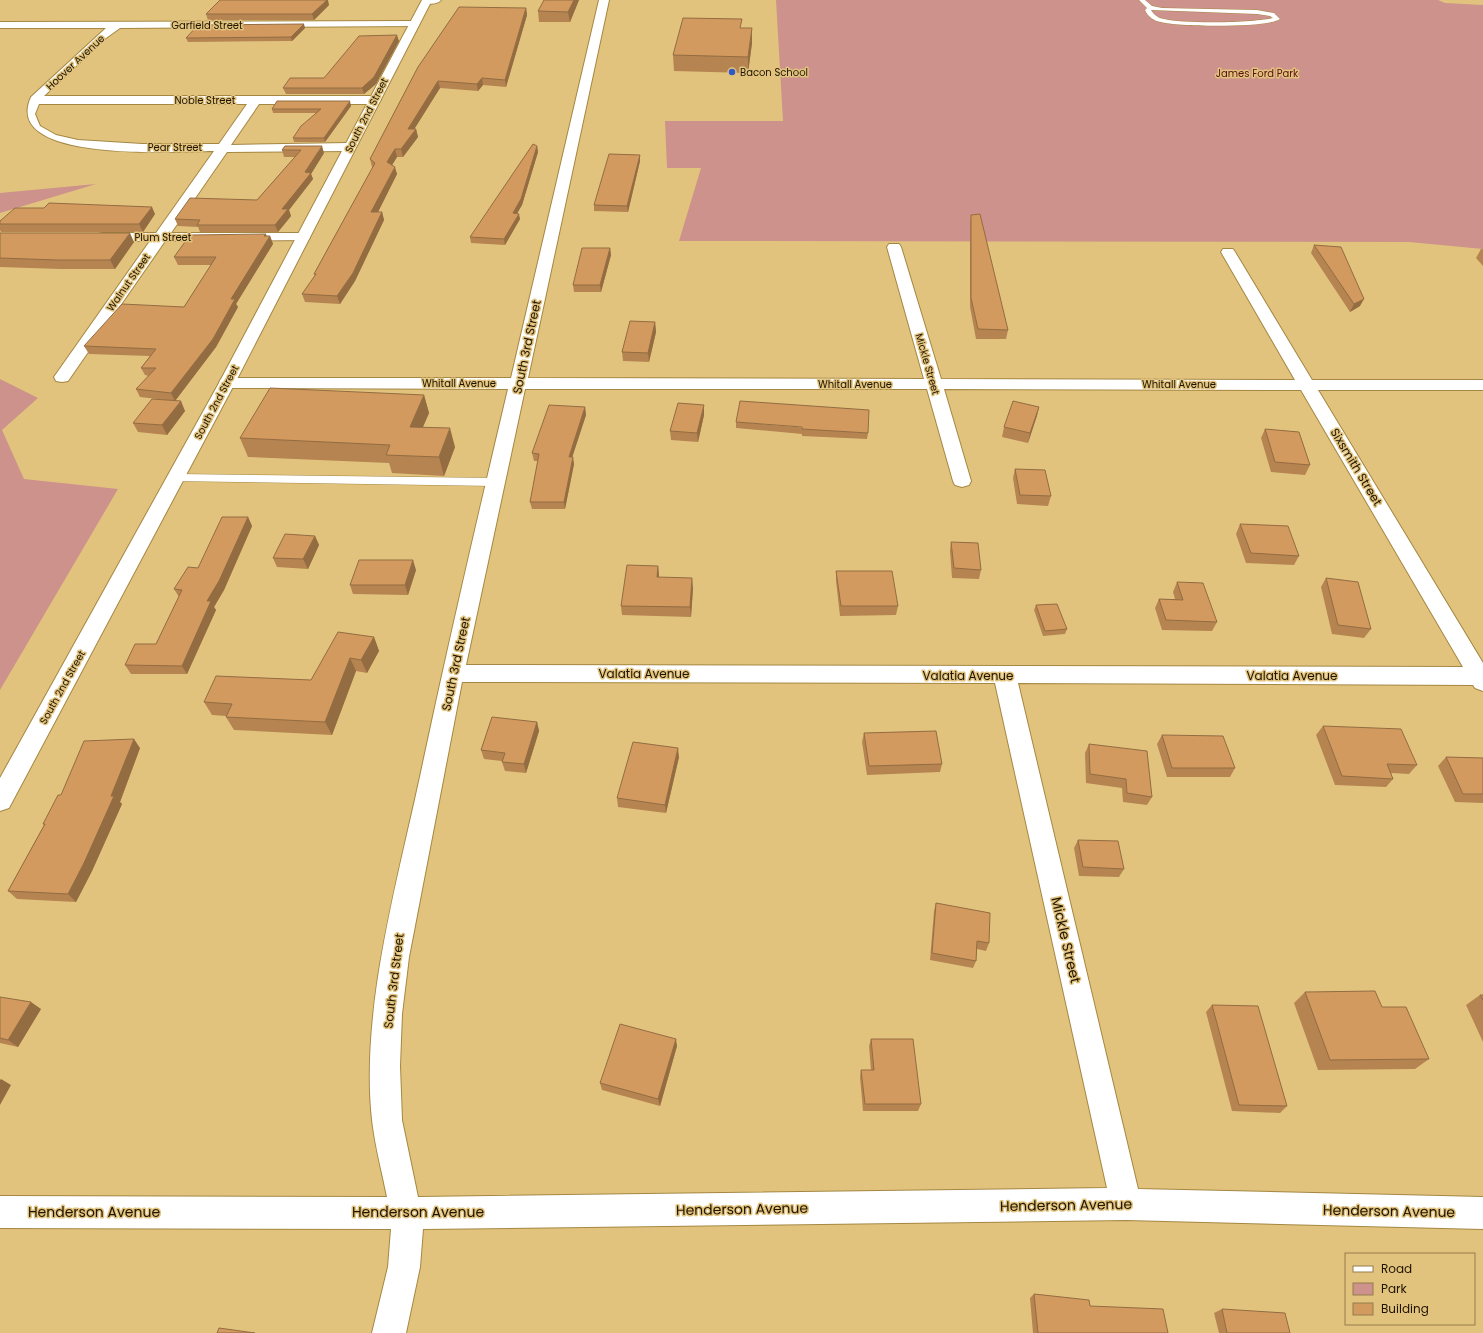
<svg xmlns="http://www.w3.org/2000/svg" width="1483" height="1333" viewBox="0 0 1483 1333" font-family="Poppins,sans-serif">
	<rect width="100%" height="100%" fill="#e2c37e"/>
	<path fill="#cc928b" d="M776,0h662l7,3 38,2v244l-74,-7 -730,-1 22,-73h-34l-2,-47h118z
		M96,184l-96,29v-20z
		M0,379l38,19 -36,32 22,49 94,10 -118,201z"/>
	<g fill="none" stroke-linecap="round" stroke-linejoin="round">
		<g stroke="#a48742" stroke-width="1">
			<path id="lane" d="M1139,0h6l7,6 10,2 95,2 17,3 6,6c-12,9 -102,8 -119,3 -7,-1 -13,-5 -16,-12l2,-2zM1151,10l106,4 13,2 3,2c-21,5 -90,6 -109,1 -6,-1 -10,-4 -13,-9z
				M176,474l320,4 6,4 -6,4 -324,-5 -2,-3 2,-3z"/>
		</g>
		<g stroke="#a48742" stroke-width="2">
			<path id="street" d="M422,0h19c-4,5 -15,5 -19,0z
				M599,0h10l-81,378 396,1 -37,-132 2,-3h10l2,3 40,132 354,1 -74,-128 2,-3h10l2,3 77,128h171v10h-165l165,273v28l-8,-3 -2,-3 -455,-2 120,506 345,8v32l-357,-9 -703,9 -3,38 -14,66h-34l16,-66 3,-38 -391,-1v-32l387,1c-5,-25 -12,-51 -15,-77 -12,-110 26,-240 49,-348 27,-128 57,-256 87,-383l-281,-1 -6,-1 -2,-4 2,-4 6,-1h284zM525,389h402l26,92 2,4 7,2 7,-2 2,-4 -27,-92 357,1 162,277 -997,-2zM462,682l533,1 112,505 -689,9 -16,-77 -2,-54 2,-52 7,-57z
				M414,21l4,1 1,2 -1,2 -298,2 -14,10 -62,58h331l6,4 -6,4h-116l-28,41 118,-2 6,4 -6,4 -122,1 -56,81h132l5,1 2,3 -2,3 -143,1 -97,140 -6,1 -6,-1 -2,-4 96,-136h-47l-5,-1 -2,-3 2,-3 5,-1h53l58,-82c-28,0 -214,14 -183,-54l75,-69h-106v-6zM39,104h208l-28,40h-77l-64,-4 -22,-5 -16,-9 -5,-12z"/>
		</g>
		<g stroke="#a48742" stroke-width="2">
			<path id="primary" d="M422,0h10l-197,383 -226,425 -9,3v-33l219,-395z"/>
		</g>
		<use href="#lane" fill="#fff" fill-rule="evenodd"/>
		<use href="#street" fill="#fff" fill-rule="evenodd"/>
		<use href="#primary" fill="#fff" fill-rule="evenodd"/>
	</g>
	<path fill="#b58451" d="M579,0l-9,22h-31l-1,-11z
		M329,5l-15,15h-106l-2,-6z
		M526,8l1,7 -21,72 -23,-2 -5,6 -38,-3 -26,41h2l2,8 -15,20h-6l-5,8 5,9 -19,38h4l2,8 -29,61 -15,23 -35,-2 -3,-8 13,-18 -1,-2 59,-107h-1l-2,-8 48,-92z
		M305,28l-13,13 -104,1 -2,-4z
		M399,41l-23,43 -12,10h-78l-3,-6 41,-10z
		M752,43l-4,30 -74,-2 -1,-16z
		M351,106l-26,36h-31l-1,-4 23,-25h-43l-1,-4z
		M285,146l39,7 -13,21 2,5 -24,31 2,6 -13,16h-78l-2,-5 -20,-1 -3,-7 82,-19 38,-43h-11l-2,-7z
		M537,146l1,6 -16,53 -5,8 3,6 -15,26 -34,-2 -1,-6z
		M640,155v6l-12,51 -34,-1v-6z
		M44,208l111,6 -12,18h-142l-1,-2v-9z
		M971,215l37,115 -2,9h-30l-6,-32v-83z
		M0,233l134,9 -19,27h-54l-61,-2z
		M267,236h3l3,8 -37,60 2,3 -22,40 -41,54 10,10 -18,24 -29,-3 -5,-9 41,-22 -34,-4 -4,-8 13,-13 -4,-1 -4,-7 9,-12 -61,-2 -5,-8 100,-39 27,-42h-33l-4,-8z
		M1314,245l46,61 -10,6 -39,-59z
		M610,248l1,7 -10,37h-27l-1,-7z
		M1481,249h2v17l-7,-8z
		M655,322l1,10 -7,30 -26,-1 -1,-9z
		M424,395l5,18 -6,14 32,20 -11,29 -52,-3 -3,-10 -141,-6 -8,-19z
		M585,407l1,8 -14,42 2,7 -9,45h-33l-2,-7 8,-41h-4l-2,-8z
		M1039,407l-11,36 -26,-6 2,-10z
		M704,415l-6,27 -27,-2 -1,-9z
		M736,422l132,11 -1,6 -65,-3v-2l-66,-6z
		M1265,429l45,36 -5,10 -34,-3 -10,-34z
		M1015,469l36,27 -3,10 -31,-2 -4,-26z
		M248,517l4,9 -28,64 -10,17 2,3 -29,64h-56l-6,-9 31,-21 23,-47 -5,-8 24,-21z
		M1240,524l59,32 -5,9 -48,-2 -10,-29z
		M315,536l4,9 -11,24 -31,-2 -4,-9z
		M951,542l30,28 -2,9 -27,-1 -2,-27z
		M658,566l1,11 34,11 -2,29 -69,-2 -1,-9z
		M416,570l-8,25 -55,-1 -3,-9z
		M836,571l62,35 -2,9 -56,1 -4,-35z
		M1326,578l45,51 -7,9 -32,-4 -11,-47z
		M1177,582l40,40 -5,9 -50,-1 -7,-22 4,-9h16l-2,-7z
		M1036,605l31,24 -2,5 -22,2 -9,-26z
		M374,637l5,14 -12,22 -11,-2 -24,64 -98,-5 -8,-13v-1l-14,-1 -8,-13 107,-22z
		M537,722l2,9 -13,42 -21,-2 -3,-9v-1l-18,-2 -3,-9z
		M1323,726l94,39 -8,9 -18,-1 2,6 -7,8 -51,-2 -19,-50z
		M864,733l78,31 -2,8 -73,3 -5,-33z
		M1162,735l73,33 -5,9h-63l-10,-33z
		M1089,744l63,53 -5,8 -24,-3 -1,-14 -36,-5 -1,-30z
		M140,748l-20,54 2,2 -30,67 -16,31 -59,-3 -9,-8 36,-66 -1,-1 18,-29z
		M679,757l-13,56 -48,-6 -1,-9z
		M1446,757l37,1v45l-28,-1 -17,-36z
		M1078,840l46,29 -5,8 -40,-1 -5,-28z
		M936,903l53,40 -3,8 -9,-2 -1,12 -3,7 -43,-8 4,-49z
		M1305,992l77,15 47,52 -14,10 -97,1 -24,-67z
		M1480,995h3v47l-17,-37z
		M0,997l41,12 -23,38 -18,-4z
		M1212,1005l75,101 -7,7 -48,-2 -26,-99z
		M871,1039l50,65 -3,7h-55l-3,-34 1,-7h10l-2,-24z
		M677,1046l-17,60 -58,-16 -2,-7z
		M1034,1294l56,12 78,27h-135l-3,-35z
		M1222,1309l68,24h-71l-5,-20z"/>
	<path fill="#936c42" d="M327,0h1l1,5 -15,15 -2,-6z
		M574,0h5l-9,22 -2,-10z
		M526,8l1,7 -21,72 -1,-7z
		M304,24l1,4 -13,13 -1,-4z
		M752,28v15l-4,30v-16z
		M397,35l2,6 -23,43 -12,10 -2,-6z
		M482,78l1,7 -5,6 -1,-7z
		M438,81l2,7 -30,48 -2,-7z
		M350,101l1,5 -26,36 -1,-4z
		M416,129l2,8 -15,20 -2,-8z
		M322,146l2,7 -13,21 2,5 -24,31 2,6 -13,16 -3,-7 7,-16z
		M537,146l1,6 -16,53 -8,14 -1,-6z
		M395,149l2,8 -8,13 -2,-8z
		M640,155v6l-12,51 -1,-6z
		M395,167l2,7 -23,46 -3,-8z
		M152,207l3,7 -12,18 -4,-8z
		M382,212l2,8 -29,61 -15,23 -3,-8z
		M519,214l1,5 -15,26 -1,-6z
		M130,233l4,9 -19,27 -5,-9z
		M266,234l2,6 2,-4 3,8 -37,60 2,3 -22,40 -41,54 -4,-8 60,-94 33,-63z
		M610,248l1,7 -10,37 -1,-7z
		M1364,299l-4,7 -10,6 4,-8z
		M655,322l1,10 -7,30 -1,-9z
		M424,395l5,18 -14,32 -5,-18z
		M181,401l4,10 -18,24 -5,-10z
		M704,405v10l-6,27 -1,-9z
		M585,407l1,8 -16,49 -1,-7z
		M1039,407l-2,9 -9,27 2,-10z
		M450,428l5,19 -11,29 -5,-19z
		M573,457l1,7 -9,45 -1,-7z
		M248,517l4,9 -28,64 -10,17 2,3 -29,64 -5,-8 25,-65z
		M315,536l4,9 -11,24 -5,-10z
		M413,560l3,10 -8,25 -3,-10z
		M658,566l1,9 -2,12v-10z
		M692,578l1,10 -2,29 -1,-10z
		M374,637l5,14 -12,22 -6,-13z
		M350,658l6,13 -24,64 -7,-13z
		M537,722l2,9 -13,42 -2,-9z
		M134,739l6,9 -20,54 2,2 -30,67 -16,31 -8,-8 43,-98z
		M678,748l1,9 -13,56 -1,-8z
		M31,1002l10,7 -23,38 -10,-7z
		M676,1039l1,7 -17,60 -2,-7z
		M1,1079l10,6 -11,20v-25z"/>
	<path fill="#d29a5e" stroke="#936c42" d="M220,0h107l-15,14h-106z
		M544,0h30l-6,12 -30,-1z
		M459,7l67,1 -21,72 -23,-2 -5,6 -39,-3 -30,48h8l-15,20h-6l-8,13 8,5 -24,45h11l-29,61 -16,23 -35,-2 14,-20h-2l61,-111 -5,-4 48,-92z
		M683,18l59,1 -2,9h12l-4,29 -75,-2z
		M304,24l-13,13 -105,1 12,-13z
		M397,35l-23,42 -12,11h-79l7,-10h34l35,-42z
		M277,101h73l-26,37h-31l8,-12 20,-17h-49z
		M533,144l4,2 -16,53 -8,14 6,1 -15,25 -34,-2z
		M285,146h37l-17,26 6,1 -29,36h6l-13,16h-78l3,-5 -25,-1 15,-21 67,2 44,-50h-19z
		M609,154l31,1 -13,51 -33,-1z
		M49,203l103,4 -13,17h-139v-3l15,-13h29z
		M980,214l28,116 -30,-1 -7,-31v-83z
		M0,233h130l-20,27h-53l-57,-2z
		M266,234l-2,2h6l-39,63h4l-22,40 -42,54 -35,-4 20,-21h-15l15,-19 -72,-3 38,-42 62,3 32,-50h-42l16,-22z
		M1314,245l27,2 23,52 -10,5z
		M582,248h28l-10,37h-27z
		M630,321l25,1 -7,31 -26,-1z
		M270,388l154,7 -14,32 40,1 -11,29 -53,-2 4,-10 -150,-7z
		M152,399l29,2 -19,24 -29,-2z
		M740,401l129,9 -1,23 -66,-4v-2l-66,-5z
		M1013,401l26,6 -9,26 -26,-6z
		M678,403l26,2 -7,28 -27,-2z
		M549,405l36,2 -16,50h4l-9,45h-34l9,-48 -7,-1z
		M1265,429l34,3 11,33 -35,-3z
		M1015,469l30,1 6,26 -31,-1z
		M222,517h26l-29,64 -12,20h4l-29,65 -57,-1 10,-21h21l26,-54 -8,-1 14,-22 10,1z
		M1240,524l48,2 11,30 -48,-3z
		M285,534l30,2 -12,23 -30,-1z
		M951,542l27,1 3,27 -27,-2z
		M359,560h54l-8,25h-55z
		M627,565l31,1 -1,11 35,1 -2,29 -69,-1z
		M836,571h56l6,35h-57z
		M1326,578l32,4 13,47 -33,-4z
		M1177,582l26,1 14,39 -51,-2 -7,-21 24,1z
		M1057,604l10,25 -22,2 -9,-26z
		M338,632l36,5 -13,23 -11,-2 -25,64 -99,-5 6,-13 -28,-2 12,-26 95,4z
		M492,717l45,5 -13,42 -22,-2 3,-9 -24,-3z
		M1323,726l78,3 16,36 -30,-1 6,15 -51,-3z
		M936,731l6,33 -73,2 -5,-33z
		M1162,735l61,1 12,32h-63z
		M134,739l-23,57h3l-30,67 -16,31 -60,-3 37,-67h-2l15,-29h3l23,-54z
		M633,742l45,6 -13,57 -48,-7z
		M1089,744l58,7 5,46 -25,-4 -1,-14 -36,-5z
		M1446,757l37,1v36h-20z
		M1078,840l40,1 6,28 -41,-2z
		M936,903l54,10 -1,30 -12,-2 -1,20 -44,-8z
		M1375,991l7,16h24l23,52 -99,1 -25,-68z
		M1480,995h3v5z
		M0,997l31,5 -23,38 -8,-2z
		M1212,1005l46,1 29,100 -48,-1z
		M620,1024l56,15 -18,60 -58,-16z
		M871,1039h42l8,65h-56l-4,-34h13z
		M1034,1294l55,6 1,6 73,3 5,24h-130z
		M1222,1309l63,4 5,20h-63z
		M219,1328l36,5h-38z"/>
	<circle fill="#3257c7" stroke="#e2c37e" stroke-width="1.5" cx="732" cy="72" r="4"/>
	<g text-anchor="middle" stroke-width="3" stroke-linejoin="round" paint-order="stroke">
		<g font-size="10" fill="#1f1400" stroke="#e2c37e">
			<text x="207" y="29">Garfield Street</text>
			<text transform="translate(75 62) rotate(-43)" y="4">Hoover Avenue</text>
			<text x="205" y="104">Noble Street</text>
			<text transform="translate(366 115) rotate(-63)" y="4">South 2nd Street</text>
			<text x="175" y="151">Pear Street</text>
			<text x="163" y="241">Plum Street</text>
			<text transform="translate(128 282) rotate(-55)" y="4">Walnut Street</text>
			<text transform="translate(928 364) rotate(74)" y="4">Mickle Street</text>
			<text x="459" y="387">Whitall Avenue</text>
			<text x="855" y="388">Whitall Avenue</text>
			<text x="1179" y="388">Whitall Avenue</text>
			<text transform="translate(216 402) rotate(-62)" y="4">South 2nd Street</text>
			<text transform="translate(62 687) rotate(-61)" y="4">South 2nd Street</text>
		</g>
		<g font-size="10" fill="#1f1400" stroke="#e2c37e" text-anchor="start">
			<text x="740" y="76">Bacon School</text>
		</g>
		<g font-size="10" fill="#580e0e" stroke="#e2c37e">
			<text x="1257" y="77">James Ford Park</text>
		</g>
		<g font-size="12" fill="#1f1400" stroke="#e2c37e">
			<text transform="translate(527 347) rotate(-78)" y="4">South 3rd Street</text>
			<text transform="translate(1356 467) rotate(59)" y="4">Sixsmith Street</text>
			<text transform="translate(456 664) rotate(-78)" y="4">South 3rd Street</text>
			<text x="644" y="678">Valatia Avenue</text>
			<text x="968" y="680">Valatia Avenue</text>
			<text x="1292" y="680">Valatia Avenue</text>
			<text transform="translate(394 981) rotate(-83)" y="4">South 3rd Street</text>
		</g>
		<g font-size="14" fill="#1f1400" stroke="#e2c37e">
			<text transform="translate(1066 940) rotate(77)" y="5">Mickle Street</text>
			<text transform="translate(1066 1205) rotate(-1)" y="5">Henderson Avenue</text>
			<text transform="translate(742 1209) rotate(-1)" y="5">Henderson Avenue</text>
			<text transform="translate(1389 1211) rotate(1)" y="5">Henderson Avenue</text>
			<text x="94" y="1217">Henderson Avenue</text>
			<text x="418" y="1217">Henderson Avenue</text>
		</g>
	</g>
	<rect x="1345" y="1253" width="130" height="72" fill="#e2c37e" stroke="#947d4c"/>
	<rect x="1353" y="1266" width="20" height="6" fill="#ffffff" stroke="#947d4c"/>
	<text x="1381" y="1273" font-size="12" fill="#1f1400">Road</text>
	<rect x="1353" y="1283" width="20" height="12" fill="#cc928b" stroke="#947d4c"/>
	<text x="1381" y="1293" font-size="12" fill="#1f1400">Park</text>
	<rect x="1353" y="1303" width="20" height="12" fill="#d29a5e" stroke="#947d4c"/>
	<text x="1381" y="1313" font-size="12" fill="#1f1400">Building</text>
</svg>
